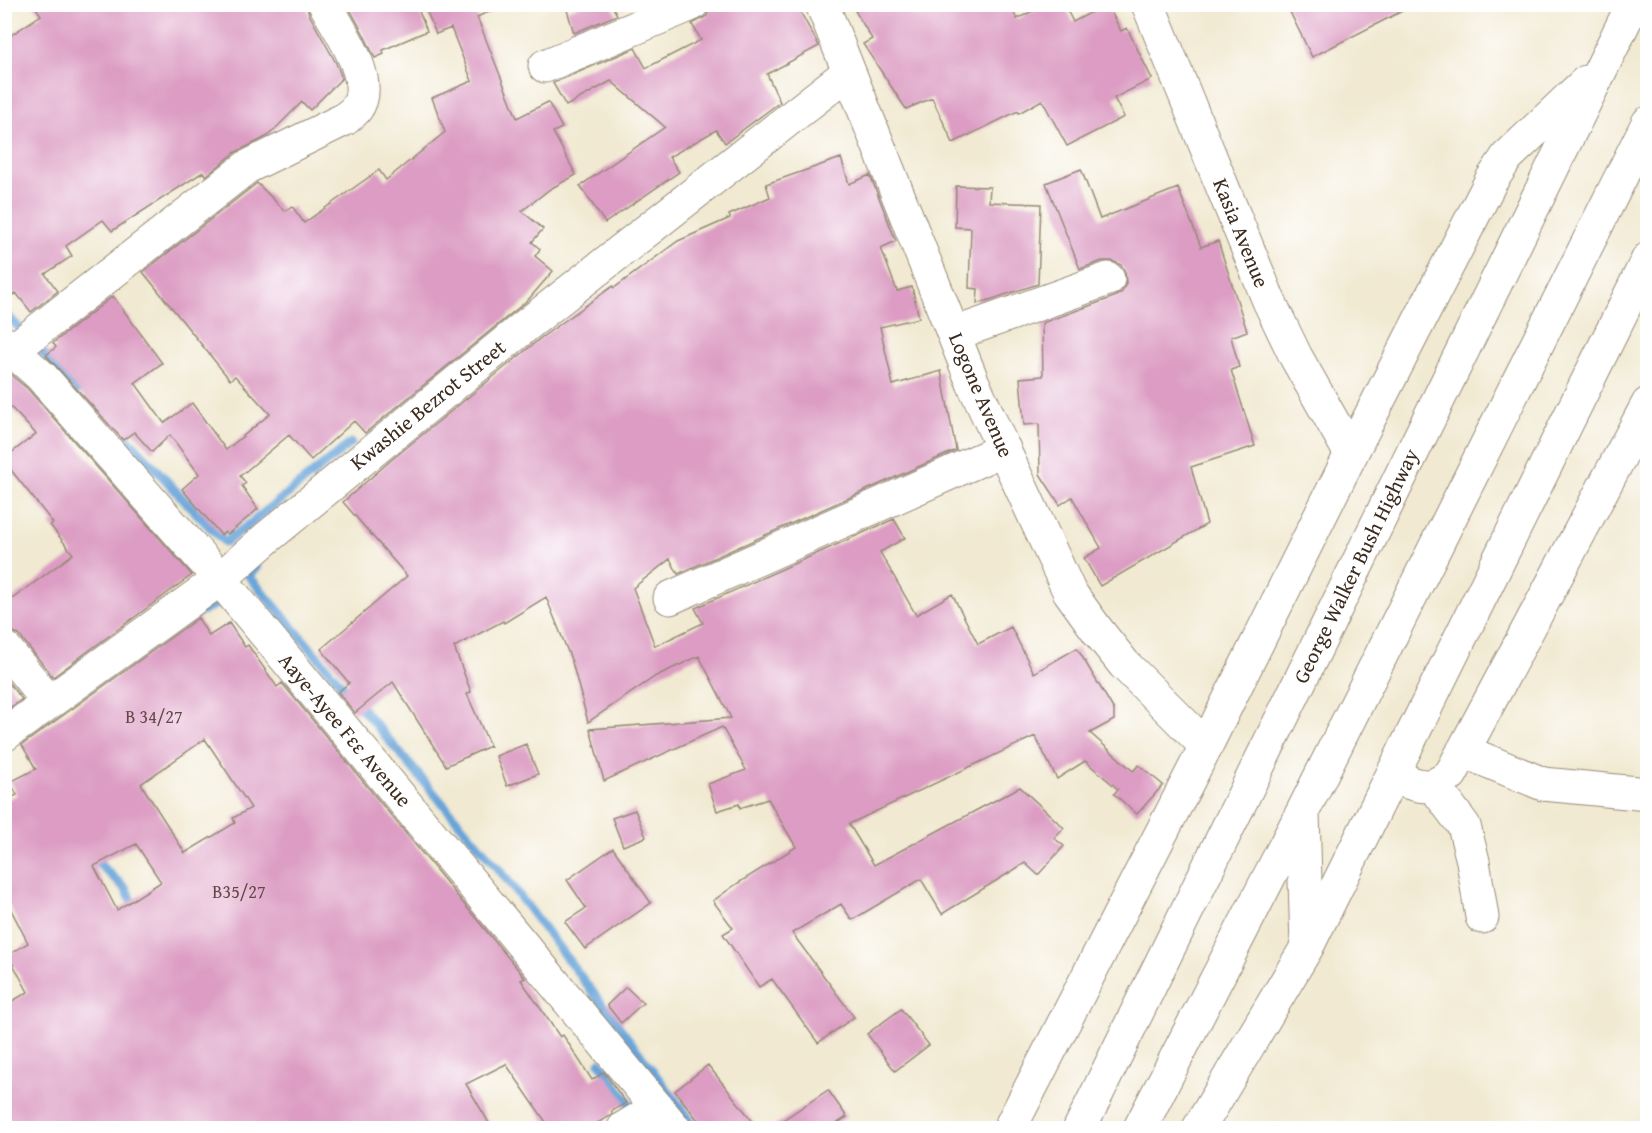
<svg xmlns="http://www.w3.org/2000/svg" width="1652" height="1133" viewBox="0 0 1652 1133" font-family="'Gentium Book Plus',serif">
	<rect width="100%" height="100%" fill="#fff"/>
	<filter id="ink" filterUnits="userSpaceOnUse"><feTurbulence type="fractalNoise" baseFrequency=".0167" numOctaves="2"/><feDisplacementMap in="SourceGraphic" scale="12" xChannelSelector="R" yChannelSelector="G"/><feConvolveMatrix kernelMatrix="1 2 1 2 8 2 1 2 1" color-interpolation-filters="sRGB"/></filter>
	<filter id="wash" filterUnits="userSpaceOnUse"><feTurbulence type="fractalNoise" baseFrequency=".008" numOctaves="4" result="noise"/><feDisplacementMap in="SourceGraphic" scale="24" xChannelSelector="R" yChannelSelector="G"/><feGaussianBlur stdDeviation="1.35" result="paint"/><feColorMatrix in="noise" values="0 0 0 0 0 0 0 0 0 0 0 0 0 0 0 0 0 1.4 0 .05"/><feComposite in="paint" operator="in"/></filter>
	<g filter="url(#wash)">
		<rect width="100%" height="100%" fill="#f1e9d1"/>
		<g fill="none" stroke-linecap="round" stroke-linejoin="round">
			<path stroke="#68a4d9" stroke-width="9" d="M4,312l74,78
				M118,429c37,37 69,77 107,113l21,-15 105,-84
				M257,568l-9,7 254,298 194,255
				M196,614l27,-13
				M95,854l3,9 27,25 13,24
				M600,1063l36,50"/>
		</g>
		<g id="blocks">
			<path fill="#dc9cc3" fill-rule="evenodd" d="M33,4h273l3,10 27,49 6,15 -32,32 -8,-8 -34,34 -32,16 -30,24 -3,-4 -91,59 -9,-11 -37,26 6,10 -27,18 13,17 -27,21 -15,-19 -12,7v-260l37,-25z
				M347,4h69l11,27 -44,19 1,4 -9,4 -12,-25z
				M442,4h64l-29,13 40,101 31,-16 14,26 -9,4 23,43 -26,14 -28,22 21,18 -11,13 8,7 -5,7 18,15 -25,29 -163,133 -11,-12 -43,39 -22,-25 -49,41 6,7 -4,3 16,23 -30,25 -3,-2 -4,3 -39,-46 17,-15 -29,-39 -18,17 -18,-20 -11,8 -77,-85 10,-8 -3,-4 60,-47 49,67 -27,20 29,40 28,-20 34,47 44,-36 -35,-38 -5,4 -87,-108 114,-89 28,28 7,-5 12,17 75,-53 7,10 59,-48 -13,-34 40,-17 -21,-53 -15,6 -9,-22z
				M584,4h27l6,11 -43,18 -7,-23z
				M710,4h86l23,42 -52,28 13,28 -55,41 -9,-13 -47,27 10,15 -74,51 -25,-37 85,-59 -54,-46 -45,25 -13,-23 82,-35 11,20 55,-28 -9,-16 15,-8z
				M851,4h158l8,15 29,-15h18l9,18 34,-18 14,27 6,-3 25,51 -38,19 10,19 -57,29 -25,-46 -23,13 -1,-2 -65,32 -21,-45 -26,11 -43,-65 9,-5z
				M1286,4h130l-104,53z
				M841,158l8,26 21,-9 26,66 -15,7 16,43 15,-4 7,31 -39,9 13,58 48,-14 15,79 -278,124 -8,-15 -37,29 22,58 48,-23 -8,-15 199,-89 11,19 -25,14 36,63 36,-21 26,50 33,-17 23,46 43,-25 37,62v10l-24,13 43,38 6,-6 24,20 -26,29 -23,-20 4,-5 -33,-28 -28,18 -22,-43 -186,88 25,41 146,-78 44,41 -10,10 10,8 -26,29 -13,-12 -83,51 -21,-35 -69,41 -11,-16 -49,29 62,84 -36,26 -46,-64 -13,8 -36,-53 10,-6 -20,-27 22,-16 61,-38 -28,-48 -28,9 -1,-4 -22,7 -9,-27 38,-14 -24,-43 -118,54 -14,-52 141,-11 -32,-62 -43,20 -68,46 -16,-60 -26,-65 -42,26 -1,-2 -49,26 17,45 -4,2 23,52 -44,20 -53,-84 -38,31 -17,-21 11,-9 -28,-34 86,-73 -64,-74 47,-41 152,-124 71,-51 1,2 64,-47 52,-23 -1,-3 41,-18 -4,-13z
				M1081,169l19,50 78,-31 23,59 17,-6 29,90 -16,6 8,30 -8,3 24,76 -64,21 16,57 -107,62 -16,-28 17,-10 -29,-51 -12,8 -20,-31 -1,-50 -15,1 -4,-47 23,-2 -1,-53 72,-26 8,-5 4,-9 -1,-11 -4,-7 -9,-4h-10l-22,8 -34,-86z
				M956,186l34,1 -1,15 52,2 -3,80 -61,20 1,-15 -9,-1 2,-60 -16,-1z
				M4,369l24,20 164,186 -139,102 -34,-42 -8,-5 -7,-1v-24l69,-51 -23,-29 3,-2 -46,-58 3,-3 -4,-5 30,-23 -32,-34z
				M198,618l11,18 20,-13 16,24 3,-2 29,42 5,-4 243,295 -4,2 39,57 3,-2 29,45 12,-8 22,31 -14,8v4l-24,13h-38l-44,-64 -40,20 26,44h-488v-122l24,-14 -20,-37 20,-12 -24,-47v-95l13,-6 -7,-13 26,-13 -14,-24zM205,739l46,69 -18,10 2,5 -50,30 -44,-69zM136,844l25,38 -44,28 -23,-44z
				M4,677l18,22 -18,13z
				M526,744l12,30 -31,12 -11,-30z
				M635,810l11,27 -23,9 -11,-28z
				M613,848l38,55 -66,46 -20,-27 21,-14 -19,-28z
				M626,987l17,16 -22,20 -14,-18z
				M901,1009l28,36 -34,26 -28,-37z
				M708,1065l50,63h-54l-29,-37z
				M828,1090l19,27 -17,11h-59z"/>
		</g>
	</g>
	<g filter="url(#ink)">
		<use href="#blocks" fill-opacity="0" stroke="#968a78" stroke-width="1.5"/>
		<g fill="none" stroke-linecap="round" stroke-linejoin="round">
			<g stroke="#968a78" stroke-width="35">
				<path id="minor" d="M822,4l151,379 96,208 28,39 27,34 82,82
					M1148,4l121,297 27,56 55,97
					M545,66l147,-62
					M954,334l154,-55
					M4,343l37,33 179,203 454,549
					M13,350l234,-183 98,-48c3,-3 8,-6 11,-10 21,-27 -17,-80 -31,-105
					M670,598l334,-149
					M4,647l45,55
					M4,735l216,-156 49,-43 255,-209 325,-255
					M1463,751l80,33 105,10
					M1391,778c27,5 37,17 60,-4l197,-370
					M1434,786l30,40 9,35 9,56
					M1307,947l341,-688
					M624,1128l33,-20"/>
			</g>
			<g stroke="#968a78" stroke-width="35">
				<path id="highway" d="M1010,1128l196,-382 145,-292 140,-273 16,-24 79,-75
					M1080,1128l553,-1124
					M1140,1128l163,-317 345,-688
					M1199,1128l108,-181 -4,-134"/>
			</g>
			<use href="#minor" stroke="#fff" stroke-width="33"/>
			<use href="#highway" stroke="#fff" stroke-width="33"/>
		</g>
	</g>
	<g text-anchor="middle" stroke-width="4.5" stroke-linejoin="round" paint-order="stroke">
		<g font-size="18" fill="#634647">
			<text x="154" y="723">B 34/27</text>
			<text x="239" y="898">B35/27</text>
		</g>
		<g font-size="21" fill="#3b2a1e" stroke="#fff">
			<text transform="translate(1241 233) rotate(68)" y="7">Kasia Avenue</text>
			<text transform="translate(981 395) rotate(67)" y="7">Logone Avenue</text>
			<text transform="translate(428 405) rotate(-39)" y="7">Kwashie Bezrot Street</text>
			<text transform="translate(1356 566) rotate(-64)" y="7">George Walker Bush Highway</text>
			<text transform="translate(345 730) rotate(50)" y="7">Aaye-Ayee Fɛɛ Avenue</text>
		</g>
	</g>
	<rect width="1652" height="1133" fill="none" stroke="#fff" stroke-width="24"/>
</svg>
